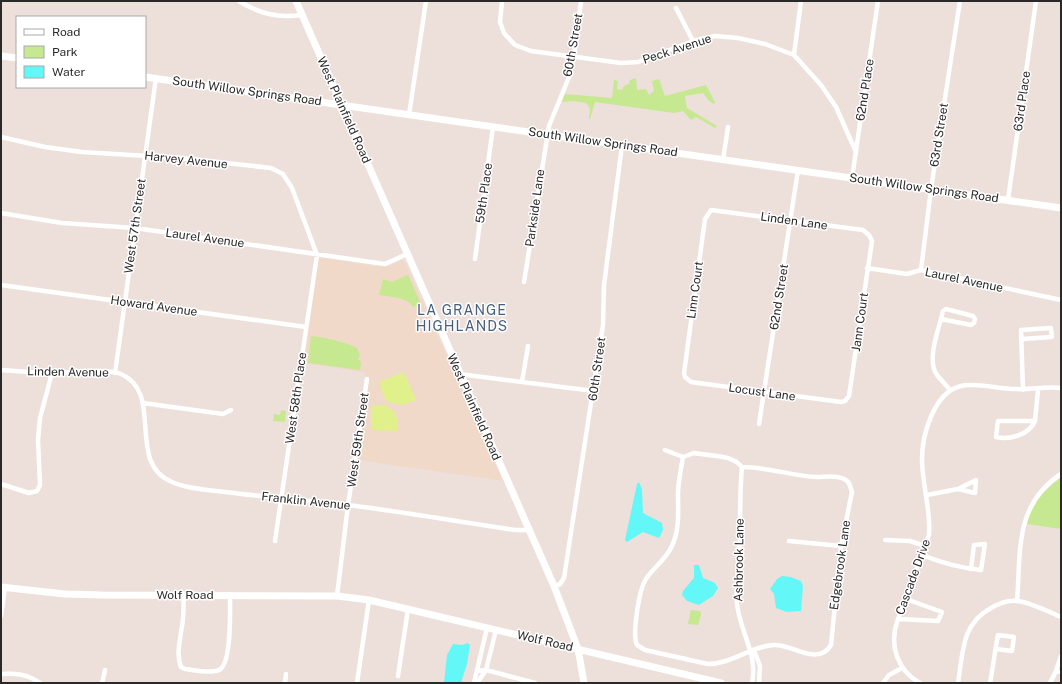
<svg xmlns="http://www.w3.org/2000/svg" width="1062" height="684" viewBox="0 0 1062 684" font-family="'Public Sans',sans-serif">
	<rect width="100%" height="100%" fill="#ede0da"/>
	<path fill="#f0d9c8" d="M324,258l50,8h16l12,-6 3,2 98,219 -146,-21 11,-76 -4,-12 -61,-9 15,-104z"/>
	<path fill="#c6e891" d="M636,78l1,12 9,-1 3,6 5,-4 -2,-10 7,-2 6,17 41,-11 9,17 -1,2 -5,-3 -6,-8 -18,3 2,12 30,18 -2,2 -19,-11 -5,3 -8,-9 -9,2 -79,-11 -5,17h-1l1,-11 -4,-5 -12,-2 -12,1 3,-8 47,4 2,-18 4,1 -1,8 5,1 2,-4 5,-2 1,-4z
		M408,275l13,29 -8,3c-5,-10 -24,-10 -34,-12l4,-16 9,3z
		M311,336c17,2 31,5 46,12l3,7 -2,4 3,3 -1,8 -52,-7z
		M281,410l5,1 -1,11 -12,-1 1,-7 6,1z
		M1061,478v51l-34,-5c3,-19 19,-36 34,-46z
		M691,610l9,1 1,4 -3,10 -10,-1z"/>
	<path fill="#e0f18c" d="M401,373l4,1 11,26 -13,5 -15,-3 -4,-5 -5,-15z
		M384,405c12,5 15,14 14,26l-25,-1 -2,-3v-21z"/>
	<path fill="#64f7f8" d="M639,482l3,7 1,24 19,10 1,7 -4,8 -16,-6 -16,10 -2,-2 12,-56z
		M694,565h5l4,13 12,5 3,5 -5,8 -14,9 -12,-4 -5,-6 1,-4 11,-13z
		M782,576l9,1 10,4 2,5 -2,25 -14,1 -11,-4 -2,-14 -4,-5 7,-10z
		M468,643l2,2 -3,19 -6,19h-17l3,-28 6,-11 9,1z"/>
	<g fill="none" stroke-linecap="round" stroke-linejoin="round">
		<path stroke="#fff" stroke-width="4.5" d="M239,1c21,13 38,17 63,14
			M502,1l-2,21 4,11 11,12 16,6 90,12 17,-1 55,-21 22,-5 23,2 27,6 29,11 27,30 15,22 20,45
			M676,8l17,33
			M794,55l7,-54
			M409,115l17,-114
			M1,137l44,10 37,5 98,6 91,10 12,6 9,14 25,67 -42,286
			M723,160l5,-33
			M852,178l26,-177
			M1008,200l28,-199
			M711,210l152,20 6,5 3,6 -23,155 -4,5 -4,1 -150,-20 -6,-5 -1,-4 21,-154z
			M1,213l61,10 73,5 250,36 22,-10
			M475,259l18,-132
			M867,268l40,6 14,-4 140,30
			M921,270l10,-81 29,-188
			M524,282l25,-156 20,-49 5,-21 7,-55
			M1,285l305,42
			M946,309l27,7 2,3 -1,4 -3,2 -30,-6 2,-8z
			M941,319c-4,15 -14,42 -4,56 4,5 9,10 13,15
			M1022,339l30,-2 -1,-9 -30,2 2,60
			M1,370c17,1 34,3 51,3 17,0 54,-5 69,1 44,19 4,89 51,108 16,7 36,8 53,10 41,5 82,9 123,13 56,7 112,17 167,25h13
			M115,373l41,-295
			M459,374l135,17
			M522,382l6,-36
			M143,403l80,11 8,-4
			M1035,421c-6,14 -25,19 -39,16l2,-16h37l3,-31
			M759,424l39,-254
			M665,450l18,7
			M694,453c16,3 37,1 48,14 26,0 50,9 75,10 10,0 25,-3 32,6l3,9 -11,54 -10,99c-13,22 -38,-1 -57,0 -23,1 -42,19 -66,19l-63,-14 -8,-5c-5,-10 2,-56 9,-66 7,-11 19,-19 25,-31 9,-18 7,-35 7,-54 0,-12 3,-25 5,-37z
			M742,467c-3,30 -1,61 -3,91 0,16 -4,30 -2,46 3,28 21,50 15,79
			M1,484l28,9 8,-2 3,-6 -2,-45 2,-22 12,-45
			M927,495l31,-6 17,4 1,-13 -18,9
			M885,540l25,1 15,5
			M789,541l52,5
			M922,555c20,8 38,13 59,15l4,-26 -11,1 -3,24
			M554,586l6,-2 4,-6 39,-253 1,-40 18,-140
			M184,595c-1,8 0,15 -1,23 -1,15 -8,35 -2,49l4,2c9,1 26,5 34,1 13,-6 11,-61 11,-74
			M337,596l11,-91 19,-126
			M1017,601c4,-50 -3,-96 44,-127
			M1,616l4,-29
			M898,619l40,2 4,-9 -36,-13
			M752,651l3,2 5,13 -1,17
			M1061,656l-5,15 5,1
			M477,671l9,-1 49,13
			M1,674c15,-1 26,0 39,9
			M398,676l10,-67
			M102,683l3,-13
			M285,683l1,-9
			M357,683l12,-83
			M474,683l13,-55
			M477,683l9,-13 10,-40
			M883,683l6,-8 13,-7
			M920,683c-22,-12 -31,-37 -23,-61l32,-87c2,-26 -7,-50 -7,-76 0,-24 12,-67 39,-73 14,-4 38,3 54,3 15,1 31,-3 46,-1
			M958,683c5,-30 3,-59 33,-75 7,-4 18,-8 26,-7 13,1 32,11 44,16
			M990,683c3,-16 5,-32 8,-48l16,2 -2,14 -16,-2
			M1050,683l6,-12"/>
		<path stroke="#fff" stroke-width="7" d="M296,1l258,585 24,63 6,34
			M1,56l16,2
			M145,77l916,131
			M1,587l64,7 37,1 235,1 32,4 352,83"/>
	</g>
	<g text-anchor="middle" stroke-width="3" stroke-linejoin="round" paint-order="stroke">
		<g font-size="12" fill="#292929" stroke="#fff">
			<text transform="translate(573 45) rotate(-80)" y="4">60th Street</text>
			<text transform="translate(677 49) rotate(-18)" y="4">Peck Avenue</text>
			<text transform="translate(865 90) rotate(-81)" y="4">62nd Place</text>
			<text transform="translate(247 91) rotate(8)" y="4">South Willow Springs Road</text>
			<text transform="translate(1022 101) rotate(-82)" y="4">63rd Place</text>
			<text transform="translate(344 110) rotate(66)" y="4">West Plainfield Road</text>
			<text transform="translate(939 135) rotate(-81)" y="4">63rd Street</text>
			<text transform="translate(603 142) rotate(8)" y="4">South Willow Springs Road</text>
			<text transform="translate(186 160) rotate(6)" y="4">Harvey Avenue</text>
			<text transform="translate(924 188) rotate(8)" y="4">South Willow Springs Road</text>
			<text transform="translate(484 193) rotate(-82)" y="4">59th Place</text>
			<text transform="translate(535 208) rotate(-82)" y="4">Parkside Lane</text>
			<text transform="translate(794 221) rotate(8)" y="4">Linden Lane</text>
			<text transform="translate(135 226) rotate(-82)" y="4">West 57th Street</text>
			<text transform="translate(205 238) rotate(8)" y="4">Laurel Avenue</text>
			<text transform="translate(964 280) rotate(12)" y="4">Laurel Avenue</text>
			<text transform="translate(695 290) rotate(-82)" y="4">Linn Court</text>
			<text transform="translate(779 297) rotate(-81)" y="4">62nd Street</text>
			<text transform="translate(154 306) rotate(8)" y="4">Howard Avenue</text>
			<text transform="translate(860 322) rotate(-82)" y="4">Jann Court</text>
			<text transform="translate(597 369) rotate(-82)" y="4">60th Street</text>
			<text transform="translate(68 372) rotate(1)" y="4">Linden Avenue</text>
			<text transform="translate(762 392) rotate(8)" y="4">Locust Lane</text>
			<text transform="translate(296 398) rotate(-82)" y="4">West 58th Place</text>
			<text transform="translate(474 407) rotate(66)" y="4">West Plainfield Road</text>
			<text transform="translate(358 440) rotate(-82)" y="4">West 59th Street</text>
			<text transform="translate(306 501) rotate(6)" y="4">Franklin Avenue</text>
			<text transform="translate(739 560) rotate(-89)" y="4">Ashbrook Lane</text>
			<text transform="translate(840 565) rotate(-82)" y="4">Edgebrook Lane</text>
			<text transform="translate(913 577) rotate(-70)" y="4">Cascade Drive</text>
			<text x="185" y="599">Wolf Road</text>
			<text transform="translate(545 641) rotate(13)" y="4">Wolf Road</text>
		</g>
		<g font-size="14" letter-spacing="1" fill="#465f7e" stroke="#fff">
			<text x="462" y="315">LA GRANGE<tspan x="462" dy="16">HIGHLANDS</tspan></text>
		</g>
	</g>
	<rect width="1062" height="684" fill="none" stroke="#292929" stroke-width="4"/>
	<rect x="16" y="16" width="130" height="72" fill="#ffffff" stroke="#a9a9a9"/>
	<rect x="24" y="29" width="20" height="6" fill="#ffffff" stroke="#a9a9a9"/>
	<text x="52" y="36" font-size="12" fill="#292929">Road</text>
	<rect x="24" y="46" width="20" height="12" fill="#c6e891" stroke="#a9a9a9"/>
	<text x="52" y="56" font-size="12" fill="#292929">Park</text>
	<rect x="24" y="66" width="20" height="12" fill="#64f7f8" stroke="#a9a9a9"/>
	<text x="52" y="76" font-size="12" fill="#292929">Water</text>
</svg>
